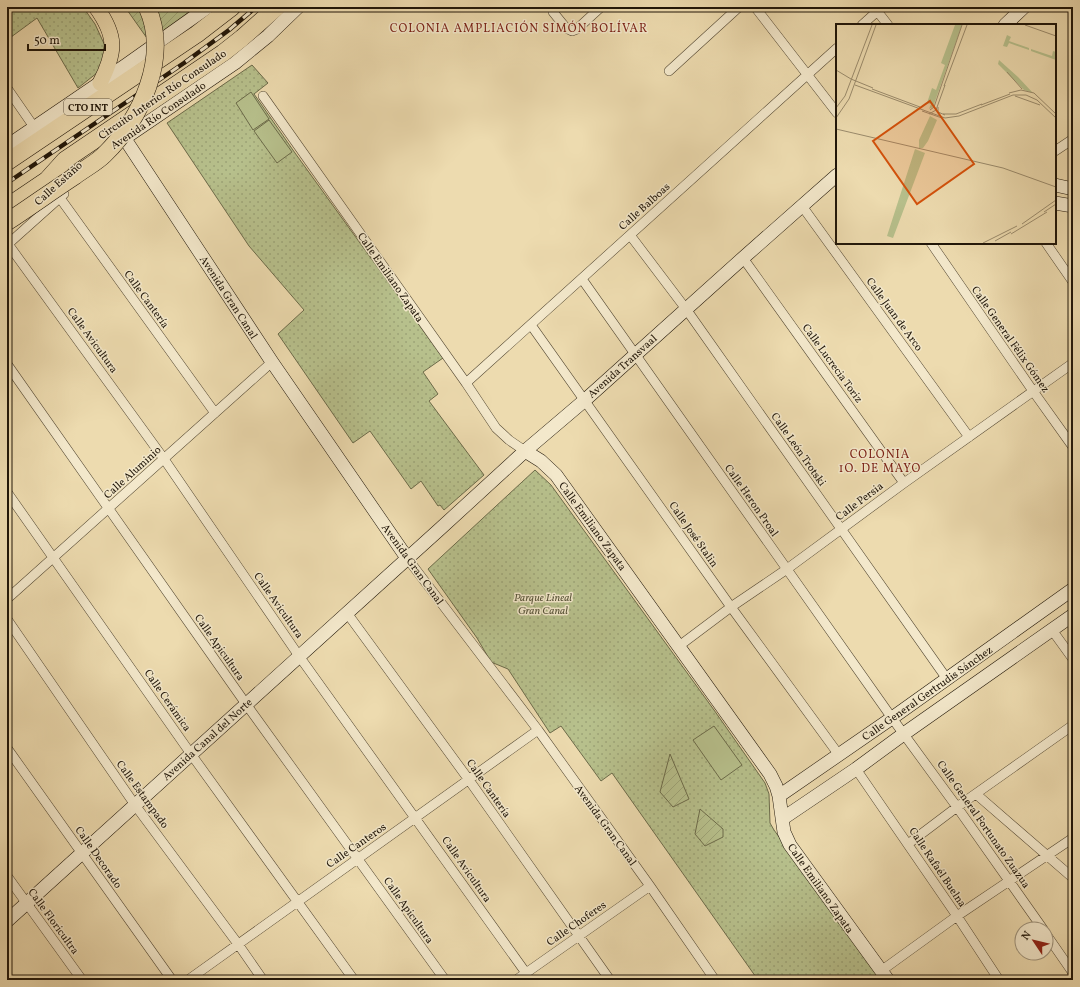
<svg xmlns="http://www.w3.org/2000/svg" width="1080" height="987" viewBox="0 0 1080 987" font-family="Vollkorn,serif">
	<defs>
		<pattern id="park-dots" width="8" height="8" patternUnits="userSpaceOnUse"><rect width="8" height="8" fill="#b7c08c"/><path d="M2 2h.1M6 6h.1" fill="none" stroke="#9da477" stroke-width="1.8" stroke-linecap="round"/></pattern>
		<pattern id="garden-furrows" width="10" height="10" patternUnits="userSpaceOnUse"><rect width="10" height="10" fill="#b7c08c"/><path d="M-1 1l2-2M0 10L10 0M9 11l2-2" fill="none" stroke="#9da477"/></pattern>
	</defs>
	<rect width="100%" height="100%" fill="#eddbaf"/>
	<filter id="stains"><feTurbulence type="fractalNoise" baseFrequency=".005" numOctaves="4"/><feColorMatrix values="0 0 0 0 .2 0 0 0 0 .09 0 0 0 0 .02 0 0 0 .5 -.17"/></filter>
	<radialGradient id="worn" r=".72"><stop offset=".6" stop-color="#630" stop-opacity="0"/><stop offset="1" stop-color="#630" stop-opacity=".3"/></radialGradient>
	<path fill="url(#park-dots)" stroke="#6c6b4a" d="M7,7h76l12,17 17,37 -34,27 -41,-70 -30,22z
		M252,65l16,18 -14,11 41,59 148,205 -20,14 15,22 -9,7 55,74 -40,35 -4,-5 -2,1 -17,-25 -10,8 -41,-58 -17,12 -75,-109 26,-24 -55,-64 -82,-123z
		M535,470l16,15 163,225 51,73 4,11 1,29 4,7 109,150h-125l-146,-207 -11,8 -40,-55 -11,7 -42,-64 -17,-7 -14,-24 -49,-69z"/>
	<path fill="url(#garden-furrows)" stroke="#6c6b4a" d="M125,7h71l-47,34z
		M670,754l19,45 -16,8 -13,-15z
		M700,809l23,20v8l-18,9 -10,-12z"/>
	<path fill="#b7c08c" stroke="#6c6b4a" d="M251,92l18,27 -16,11 -17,-27z
		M269,120l23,32 -15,11 -23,-32z
		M714,726l28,39 -21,15 -28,-40z"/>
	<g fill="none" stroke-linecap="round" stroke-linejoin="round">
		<g stroke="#534732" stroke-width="10">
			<path id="street" d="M755,7l82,106
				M874,7l14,18
				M553,12l13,16 6,3 5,-2 24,-22
				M862,25l20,-18
				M669,71l70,-64
				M7,88l27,39
				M263,96l203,287 30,45 13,12 16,11
				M1055,151l18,-12
				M60,198l155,215
				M802,206l167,231
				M630,235l56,74 261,370
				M931,243l102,148 40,56
				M1046,243l27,39
				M8,244l156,215 135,197 232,324
				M7,245l57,-51
				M743,258l161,225
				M582,279l310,439 65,89 86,122
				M531,325l200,282 108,148
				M7,364l239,340 199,276
				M466,383l371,-335
				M7,492l184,262 163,226
				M407,558l131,172 112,156 65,94
				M7,599l265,-237
				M347,613l122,167 141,200
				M7,619l128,186 103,139 25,36
				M1052,630l21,29
				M679,646l52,-39 56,-38 117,-86 169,-120
				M7,748l165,232
				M856,769l101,147 42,64
				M976,794l97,84
				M908,844l49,-37 116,-82
				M7,876l75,104
				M1046,934l27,39
				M881,971l76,-55 116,-78
				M188,980l350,-250
				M516,980l134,-94"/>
		</g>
		<g stroke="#201609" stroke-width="14">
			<path id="secondary" d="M1005,25l19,-18
				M125,139l147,223 135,196
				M119,142l116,-79 33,-27 30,-29
				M7,146l119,-81 82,-58
				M1055,185l18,4
				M1055,203l18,3
				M525,451l16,10 15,14 214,299 6,12 3,10 5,36 6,13 98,135
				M779,796l113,-78 181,-129
				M782,819l74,-50 49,-36 168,-118
				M7,921l434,-393 84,-77 60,-51 158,-142 94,-83"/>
		</g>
		<g stroke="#201609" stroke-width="16">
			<path id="primary" d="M96,7c21,29 20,45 4,76"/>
		</g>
		<g stroke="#201609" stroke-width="18">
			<path id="highway" d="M7,162l190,-128 35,-27
				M7,207l40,-27 18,-20 158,-107 19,-15 35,-31"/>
		</g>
		<use href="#street" stroke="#f3e8cb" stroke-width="9"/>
		<use href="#secondary" stroke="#f3e8cb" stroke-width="13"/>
		<use href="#primary" stroke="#eddbaf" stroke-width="15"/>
		<use href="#highway" stroke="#eddbaf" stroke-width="17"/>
		<g stroke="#201609" stroke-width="4.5">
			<path id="rail" d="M7,183l177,-120 45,-33 27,-23"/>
		</g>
		<use href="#rail" stroke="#f3e8cb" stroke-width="3" stroke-dasharray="9" stroke-linecap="butt"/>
		<g stroke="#201609" stroke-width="18" stroke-linecap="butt">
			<path id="highway-bridge" d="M7,222c23,-15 45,-31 68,-46 9,-7 21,-13 29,-21 37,-36 66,-98 43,-148"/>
		</g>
		<use href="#highway-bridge" stroke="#eddbaf" stroke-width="17"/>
	</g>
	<g text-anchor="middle" stroke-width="3" stroke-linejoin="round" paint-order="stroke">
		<rect fill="#f3e8cb" stroke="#5f5543" stroke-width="1" x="64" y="99" width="48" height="16" rx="3"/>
		<g font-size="10" font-weight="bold" fill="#201609">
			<text x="88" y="111">CTO INT</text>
		</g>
		<g font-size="11" fill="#201609" stroke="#f3e8cb">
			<text transform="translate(162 94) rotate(-34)" y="4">Circuito Interior Río Consulado</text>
			<text transform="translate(158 115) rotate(-34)" y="4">Avenida Río Consulado</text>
			<text transform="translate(58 183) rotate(-42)" y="4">Calle Estaño</text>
			<text transform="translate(644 206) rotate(-42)" y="4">Calle Balboas</text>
			<text transform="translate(391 277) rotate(55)" y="4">Calle Emiliano Zapata</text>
			<text transform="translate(229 297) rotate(57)" y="4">Avenida Gran Canal</text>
			<text transform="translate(147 299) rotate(54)" y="4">Calle Cantería</text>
			<text transform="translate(895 314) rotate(54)" y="4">Calle Juan de Arco</text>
			<text transform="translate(1011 339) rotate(55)" y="4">Calle General Félix Gómez</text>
			<text transform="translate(93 340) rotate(54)" y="4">Calle Avicultura</text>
			<text transform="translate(833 363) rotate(54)" y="4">Calle Lucrecia Toriz</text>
			<text transform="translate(622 366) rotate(-42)" y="4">Avenida Transvaal</text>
			<text transform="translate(799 449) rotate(55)" y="4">Calle León Trotski</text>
			<text transform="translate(132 472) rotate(-42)" y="4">Calle Aluminio</text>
			<text transform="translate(752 500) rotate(55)" y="4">Calle Heron Proal</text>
			<text transform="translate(859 501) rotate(-37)" y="4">Calle Persia</text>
			<text transform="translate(593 526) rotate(54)" y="4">Calle Emiliano Zapata</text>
			<text transform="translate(694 534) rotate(55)" y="4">Calle José Stalin</text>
			<text transform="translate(413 564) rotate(54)" y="4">Avenida Gran Canal</text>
			<text transform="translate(279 605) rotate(55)" y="4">Calle Avicultura</text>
			<text transform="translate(220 647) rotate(55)" y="4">Calle Apicultura</text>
			<text transform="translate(927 693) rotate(-35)" y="4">Calle General Gertrudis Sánchez</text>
			<text transform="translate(168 700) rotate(55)" y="4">Calle Cerámica</text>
			<text transform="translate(207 739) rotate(-42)" y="4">Avenida Canal del Norte</text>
			<text transform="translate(489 788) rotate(55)" y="4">Calle Cantería</text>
			<text transform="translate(143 794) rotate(54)" y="4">Calle Estampado</text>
			<text transform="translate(984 824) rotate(55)" y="4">Calle General Fortunato Zuazua</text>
			<text transform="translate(606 825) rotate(54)" y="4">Avenida Gran Canal</text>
			<text transform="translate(356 845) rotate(-35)" y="4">Calle Canteros</text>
			<text transform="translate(99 857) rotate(55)" y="4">Calle Decorado</text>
			<text transform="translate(938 867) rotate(56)" y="4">Calle Rafaél Buelna</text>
			<text transform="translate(467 869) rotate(55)" y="4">Calle Avicultura</text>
			<text transform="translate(821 888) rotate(55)" y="4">Calle Emiliano Zapata</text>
			<text transform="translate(409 910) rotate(55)" y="4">Calle Apicultura</text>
			<text transform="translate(54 921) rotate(54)" y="4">Calle Floricultra</text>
			<text transform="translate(576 923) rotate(-35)" y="4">Calle Choferes</text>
		</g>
		<g font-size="11" font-style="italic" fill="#555237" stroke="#f3e8cb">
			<text x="543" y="601">Parque Lineal<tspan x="543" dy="13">Gran Canal</tspan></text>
		</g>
		<g font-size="12" letter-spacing="1" fill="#7a1f14" stroke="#f3e8cb">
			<text x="519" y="32">COLONIA AMPLIACIÓN SIMÓN BOLÍVAR</text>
			<text x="880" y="458">COLONIA<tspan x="880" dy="14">1O. DE MAYO</tspan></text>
		</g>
	</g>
	<g transform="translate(836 24)">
		<rect width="220" height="220" fill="#eddbaf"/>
		<path d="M171,11l4,2 -2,4 20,7v2l-20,-7 -2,4 -4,-1zM195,25l21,7 1,-5 3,1v8l-25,-9zM163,36l19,17 15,16 -9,-3 -26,-26z" fill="#b7c08c"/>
		<path d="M119,1h7l-29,82 -4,2 2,-5 -4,-1 5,-15 4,2 9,-25 -4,-2zM94,92l7,4 -9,21 -5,7h-4v-8zM79,125l10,4 -32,85 -6,-2z" fill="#b7c08c"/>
		<path fill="none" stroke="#9b8c6d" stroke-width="1" d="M189,1l31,11M0,46l15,9 22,9M171,48l15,17M19,61l90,33 14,-2 54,-21h13l11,5 19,18M108,62l23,-61M36,65l48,18M173,69l12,-3 13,3 22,21M179,72l25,9M145,81l29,-11M102,83v5l7,3M0,84l9,-12 27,-71M94,86l4,-3 28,-82M86,87l20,7M93,90l7,-4 9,-25M107,90h13l26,-10M0,94l13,-19 27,-74M0,105l167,39 53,19M208,188l12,-8M186,200l34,-24M175,210l36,-22M159,217l16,-9M147,219l34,-17"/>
		<path fill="#d4520c" fill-opacity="0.15" stroke="#d4520c" stroke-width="2" d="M94,77l44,63 -57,40 -44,-63z"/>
		<rect width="220" height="220" fill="none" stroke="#201609" stroke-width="2"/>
	</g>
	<rect width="1080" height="987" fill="none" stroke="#eddbaf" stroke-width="24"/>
	<rect x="8" y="8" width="1064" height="971" fill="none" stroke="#201609" stroke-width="2"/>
	<rect x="12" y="12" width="1056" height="963" fill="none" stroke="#201609"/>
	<g transform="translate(1034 941) rotate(305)"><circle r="19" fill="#f3e8cb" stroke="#9f947d"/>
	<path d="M0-3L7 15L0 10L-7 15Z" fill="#8f2418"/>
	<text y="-6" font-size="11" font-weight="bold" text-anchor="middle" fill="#201609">N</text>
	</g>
	<path d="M28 44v6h77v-6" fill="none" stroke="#201609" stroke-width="2"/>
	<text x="34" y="44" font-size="12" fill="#201609" stroke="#f3e8cb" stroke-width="3" paint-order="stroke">50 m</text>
	<rect width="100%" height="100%" filter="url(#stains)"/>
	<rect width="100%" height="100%" fill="url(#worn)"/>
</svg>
